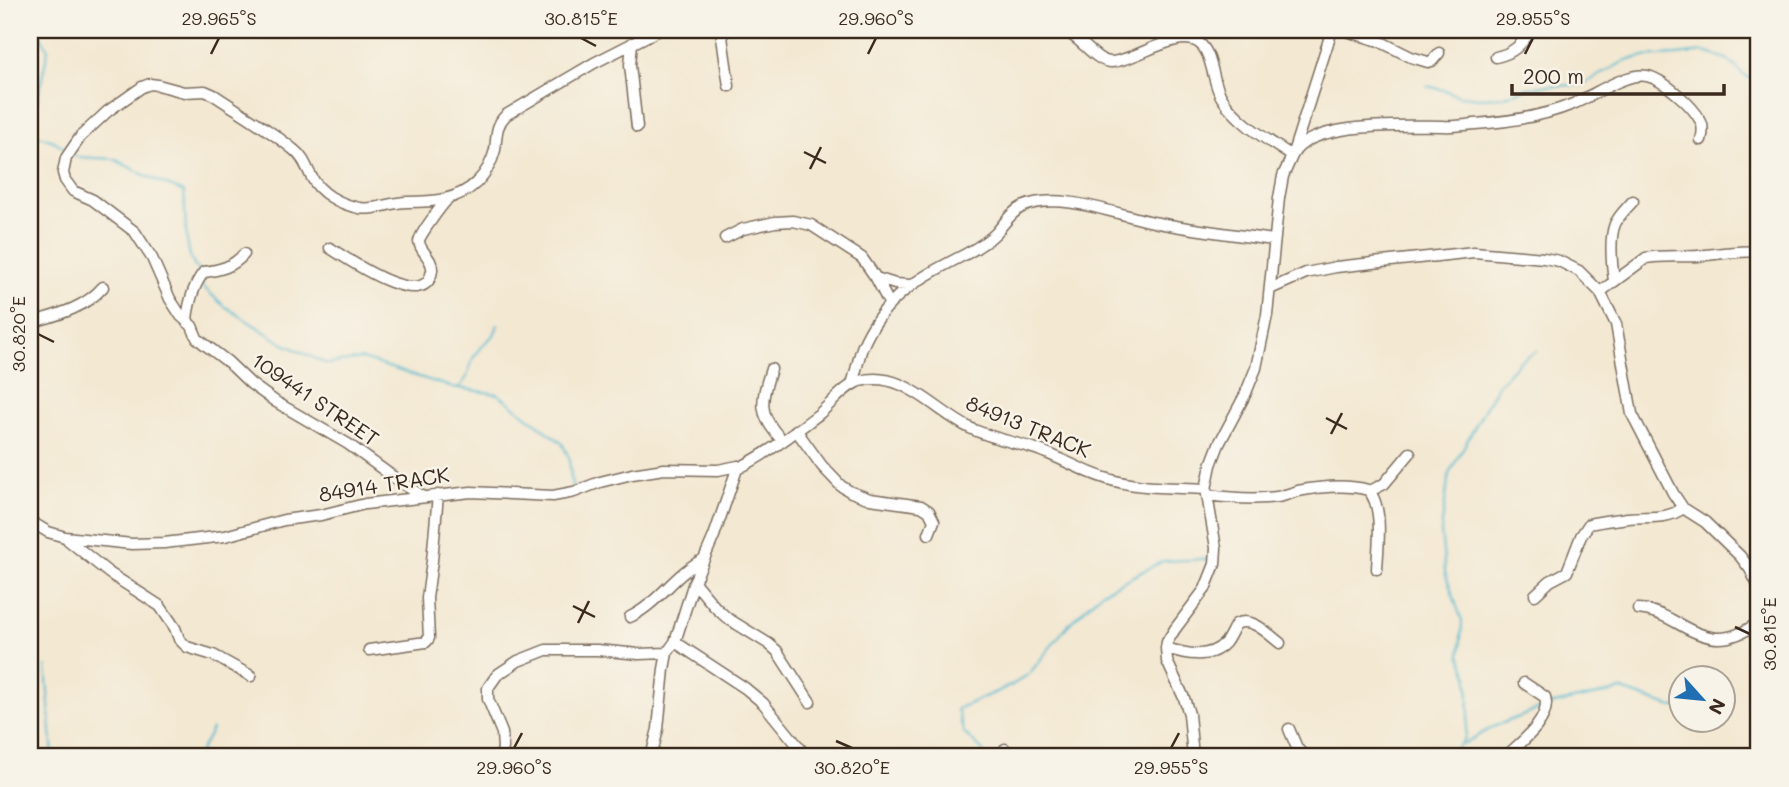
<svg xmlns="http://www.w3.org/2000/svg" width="1789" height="787" viewBox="0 0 1789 787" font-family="Mali,sans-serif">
	<rect width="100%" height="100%" fill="#f7f3e8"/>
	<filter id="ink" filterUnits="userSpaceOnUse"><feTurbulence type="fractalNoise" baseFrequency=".0143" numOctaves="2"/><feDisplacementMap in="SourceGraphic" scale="14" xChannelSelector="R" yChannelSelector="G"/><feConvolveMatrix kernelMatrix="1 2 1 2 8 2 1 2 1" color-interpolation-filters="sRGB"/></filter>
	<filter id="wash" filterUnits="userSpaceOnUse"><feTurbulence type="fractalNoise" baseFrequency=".00686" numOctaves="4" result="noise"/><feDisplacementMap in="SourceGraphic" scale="28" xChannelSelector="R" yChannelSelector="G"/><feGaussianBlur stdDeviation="1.57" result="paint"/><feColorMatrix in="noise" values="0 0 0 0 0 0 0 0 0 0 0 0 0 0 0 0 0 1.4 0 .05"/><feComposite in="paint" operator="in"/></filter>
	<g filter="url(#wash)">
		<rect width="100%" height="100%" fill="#f3e8d2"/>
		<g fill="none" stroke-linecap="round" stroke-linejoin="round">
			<path stroke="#51b8cf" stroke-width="2" d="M38,30l10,20 -16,75c3,13 8,10 19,15 6,2 11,6 16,11
				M1427,86l17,4 16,6 20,2 23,-1 25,-9 11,-2 43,-1 41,-23 17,-5 36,-2 28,-3 23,7 18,17 10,5 4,-1
				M72,155l6,2 36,2 34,18 36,15c2,20 -1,68 16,80
				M202,286l21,19 59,38 45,21 35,-5 89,28 47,7 64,49 7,15 3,29
				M1759,330l-4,7 1,50 3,5
				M459,388l8,-11 6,-19 12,-15 9,-8 4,-10
				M46,667l7,90
				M1549,705l73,-15 50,17h8
				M1463,744l32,-18 45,-17
				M197,757l15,-28
				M984,757l-1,-6 -19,-18 -7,-24 55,-24 17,-11 39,-49 34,-33 61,-31 47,-2
				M1450,757l15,-19 4,-26 -1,-36 -8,-21 2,-34 -17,-49 -4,-41 8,-57 48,-88 23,-25 17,-10"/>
		</g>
	</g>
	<g filter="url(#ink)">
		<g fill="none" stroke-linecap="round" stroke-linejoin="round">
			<g stroke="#7b6c5d" stroke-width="13">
				<path id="minor" d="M721,30l8,56
					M1063,30c17,6 32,32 48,32 24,-1 67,-34 88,-19 14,10 13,40 23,55 16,25 46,42 70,58 17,-36 116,-30 151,-30 10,1 21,-1 32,-2 31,-2 69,-8 98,-20 20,-8 53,-32 74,-28 16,3 46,30 53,44 4,6 3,13 1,20
					M1343,30l36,11 32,16 17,5 4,-1 7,-8
					M632,43l-2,22 7,62
					M1496,57c18,-4 25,-12 35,-27
					M725,238l18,-9 32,-7 18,-1 18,4 51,33 14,20 13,25
					M330,248c16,10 97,67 102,22 1,-12 -13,-19 -13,-29 -1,-4 23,-36 27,-40
					M876,278l19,6 15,1
					M1614,281c-2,-15 -5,-43 1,-57 4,-9 12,-16 18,-23
					M1270,289l36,-16 30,-6 138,-15 70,6 15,3 20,10 21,21 16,32 16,90 41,79 10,15 22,14 35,34 10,13 9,18
					M1600,292l46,-34c17,-3 34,-1 51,-2 21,-2 41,-6 62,-4
					M30,323c26,-8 54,-14 73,-36
					M189,323l-2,-4c2,-16 6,-34 17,-47 16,-2 29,-5 40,-18
					M771,369c-10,32 -14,45 11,71
					M852,384c4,-12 6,-24 10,-36 21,-51 57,-70 104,-94 11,-6 21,-12 30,-21 8,-9 15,-21 26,-26 39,-17 97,9 136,16 38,7 77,12 116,17
					M796,430l26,36 19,20 10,6 19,7 51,7 8,5 5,10 -5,13
					M1370,491l14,-7 26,-31
					M1207,495c23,3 47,5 70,2 7,-1 14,-4 21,-6 21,-4 49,-7 70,-1 16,16 10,57 9,79
					M424,497l-21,-13 -55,-40 -72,-42 -25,-18 -23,-22 -25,-19 -6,-5 -5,-12 -11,-10 -11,-17 -18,-41 -17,-26 -42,-32 -20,-9 -8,-11 -2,-7 3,-15 15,-22 27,-25 34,-24 8,-3 8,1 26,7 21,-1 9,4c27,18 55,34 80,55 9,7 12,16 17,26 9,18 29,28 48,32 16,3 31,-6 48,-6 25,0 50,-1 70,-20 9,-9 15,-20 18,-32 2,-14 0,-24 11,-35l88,-52 65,-33
					M30,521l18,11 17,5 67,7 32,-1 61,-7 59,-16 37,-5 44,-11 106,-12 82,4 21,-4 26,-10 32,-8 32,-5 54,1 20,-4 1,2c28,-14 55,-35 80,-54 12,-10 27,-29 41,-33 43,-12 76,31 110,47 20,10 44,14 66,21 24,8 45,22 69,29 32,11 67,9 101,11
					M68,540l41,33 51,33 15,22 4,11 8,8 26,8 38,21
					M694,582l21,25 12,11 42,26 8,7 33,51
					M1535,595l15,-14 17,-9 14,-36 8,-12c13,-3 26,-4 39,-6 19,-2 40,2 55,-10
					M1638,609c15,1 27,7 41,15 31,18 50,20 80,-2
					M630,617c29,-14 45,-44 74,-58
					M675,642l70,46 18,15 44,54
					M1166,648c19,6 43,12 59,-5 5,-6 7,-13 11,-19 16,-8 32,10 44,19
					M369,650l57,-8 3,-4 -2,-40 5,-37 6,-66
					M1289,729l8,19 8,9
					M1005,749l7,8
					M501,757l2,-9 -1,-15 -14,-34v-11l9,-13 21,-14 28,-11h51l42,4 28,-1
					M651,757l7,-28 6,-60 3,-16 8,-11 19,-60 20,-46 24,-70
					M1193,757l-4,-43 -5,-16 -17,-37 -1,-13 1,-6 8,-13 30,-40 10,-25 1,-16 -10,-59 5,-24 8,-21 26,-49 11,-27 11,-53 12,-117 4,-22 9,-20 40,-126
					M1505,757c15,-14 47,-37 40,-60l-21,-14"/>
			</g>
			<use href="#minor" stroke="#fff" stroke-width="10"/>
		</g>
	</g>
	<path fill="none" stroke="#3b2a1e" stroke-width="2.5" d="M581,38l15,8M211,54l8,-16M868,54l8,-16M1525,54l8,-16M804,152l22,11M810,169l11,-22M38,334l16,8M1326,418l21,11M1331,434l11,-21M573,606l22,11M578,623l11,-22M1735,627l15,7M836,741l16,7M514,748l8,-15M1171,748l8,-15"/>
	<g text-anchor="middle" stroke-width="5" stroke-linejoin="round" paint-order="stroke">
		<g font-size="21" fill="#3b2a1e" stroke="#f7f3e8">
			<text transform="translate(315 400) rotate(34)" y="7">109441 STREET</text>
			<text transform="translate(1028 427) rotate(22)" y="7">84913 TRACK</text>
			<text transform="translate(384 485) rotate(-9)" y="7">84914 TRACK</text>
		</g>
	</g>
	<rect width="1789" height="787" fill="none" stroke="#f7f3e8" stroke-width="77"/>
	<g transform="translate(1702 699) rotate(117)"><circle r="33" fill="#f7f3e8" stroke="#aca397" stroke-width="2"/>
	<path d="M0-5L12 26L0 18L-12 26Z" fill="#1f6fb2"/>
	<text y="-10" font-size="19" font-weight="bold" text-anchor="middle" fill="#3b2a1e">N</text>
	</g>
	<path d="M1512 84v10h212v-10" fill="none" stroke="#3b2a1e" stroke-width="3.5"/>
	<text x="1523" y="84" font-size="21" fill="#3b2a1e" stroke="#f7f3e8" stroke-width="5" paint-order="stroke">200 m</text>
	<rect x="38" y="38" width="1712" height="710" fill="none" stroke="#3b2a1e" stroke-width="2.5"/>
	<g font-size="18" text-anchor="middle" fill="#3b2a1e">
		<text x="219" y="25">29.965°S</text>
		<text x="581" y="25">30.815°E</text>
		<text x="876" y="25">29.960°S</text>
		<text x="1533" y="25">29.955°S</text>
		<text transform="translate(19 334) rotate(-90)" y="6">30.820°E</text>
		<text transform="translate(1770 634) rotate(-90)" y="6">30.815°E</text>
		<text x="514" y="774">29.960°S</text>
		<text x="852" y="774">30.820°E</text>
		<text x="1171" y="774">29.955°S</text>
	</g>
</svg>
